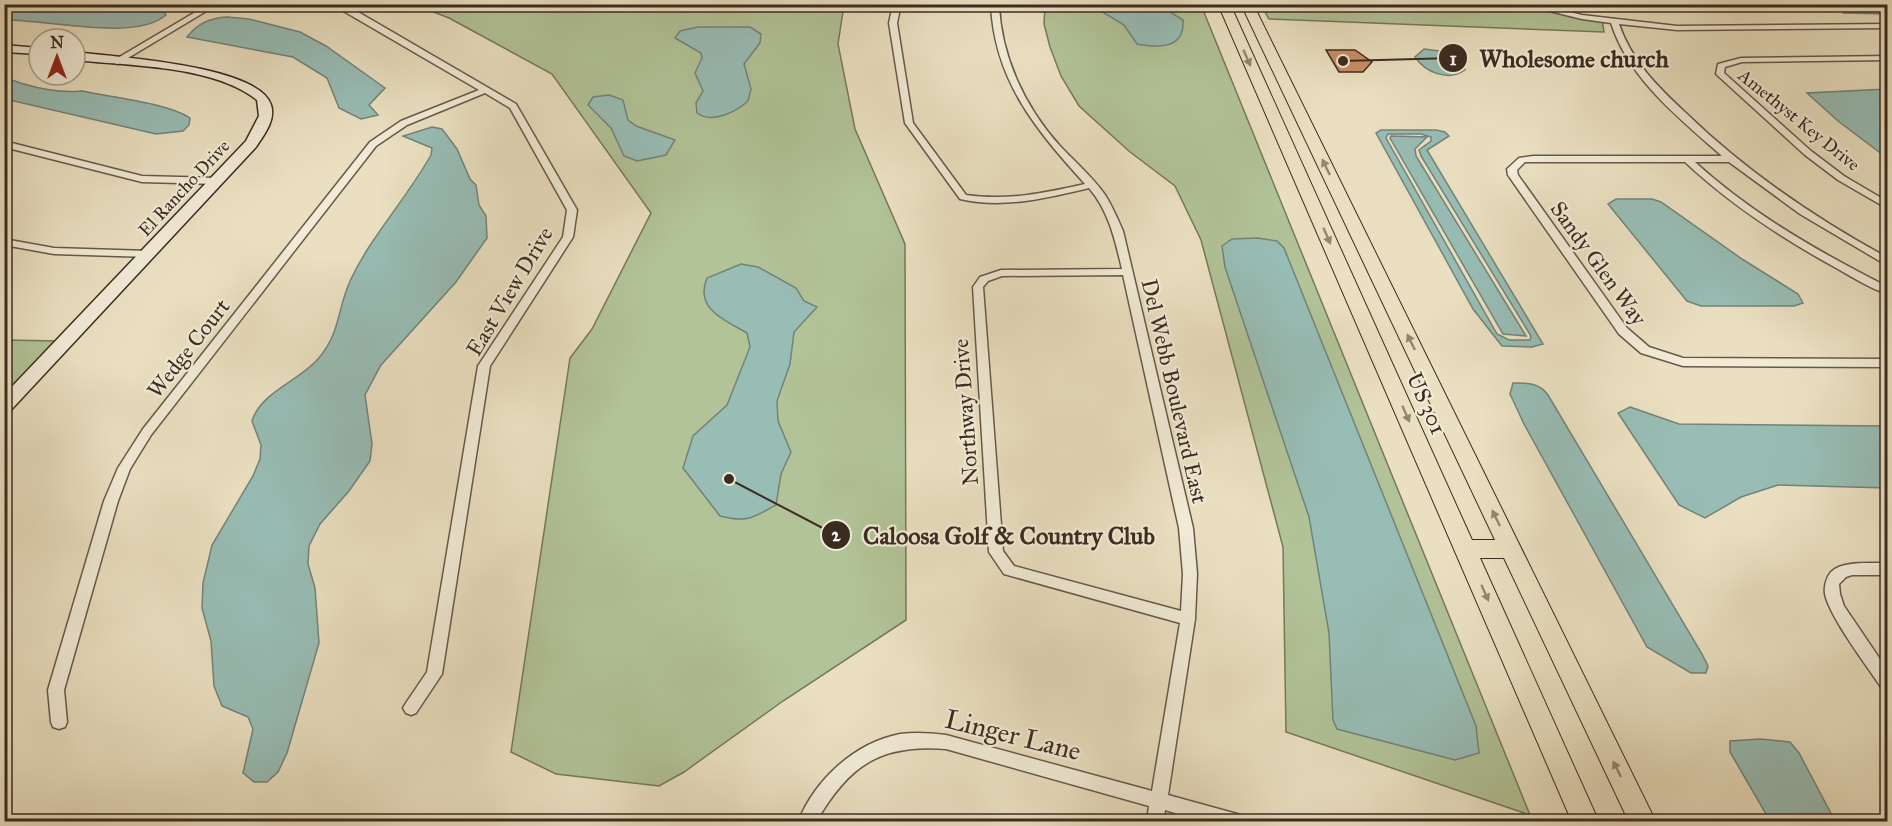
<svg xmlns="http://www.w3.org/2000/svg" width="1892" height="826" viewBox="0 0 1892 826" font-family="'IM FELL Great Primer',serif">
	<rect width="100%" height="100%" fill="#eae0c1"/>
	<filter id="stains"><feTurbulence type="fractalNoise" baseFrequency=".00333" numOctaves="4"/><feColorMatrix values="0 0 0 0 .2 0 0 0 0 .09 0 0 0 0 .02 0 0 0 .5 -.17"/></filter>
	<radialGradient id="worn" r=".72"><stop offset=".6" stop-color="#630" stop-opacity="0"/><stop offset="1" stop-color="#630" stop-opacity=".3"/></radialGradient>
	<path fill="#b1c397" stroke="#76785c" stroke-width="1.5" d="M1299,4l231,1 72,14 2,13 -335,-13 -8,-14 30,2z
		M416,5h428l-6,39 17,85 50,115 1,376 -123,81 -99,71 -25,14 -103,-12 -45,-22 59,-394 22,-29 59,-116 -99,-139 -103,-56z
		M1045,5h156l329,810 -244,-83 -3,-185 -82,-307 -26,-54 -45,-34 -51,-46 -18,-30 -11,-29 -6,-23z
		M5,340l51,1 -51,53z"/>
	<path fill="#98bdb5" stroke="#738379" stroke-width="1.5" fill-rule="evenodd" d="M1101,5h58l24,15c2,29 -24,28 -46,24l-13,-19 -23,-14z
		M1841,5h46v9l-44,-1z
		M5,8h126l33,4 2,3c-31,27 -121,4 -161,5z
		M227,17l22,2 51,13 26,14 59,42 -16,17 9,10 -17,4 -22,-11 -12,-30 -34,-21 -106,-20c11,-14 23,-19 40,-20z
		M698,27h52l11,7 -1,9 -16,21 7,25 -3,12c-12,11 -36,23 -51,12l-1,-10 7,-12 -8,-18 7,-15 -1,-5 -26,-15 5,-7z
		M1424,49l23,3 15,8 3,10c-17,12 -40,2 -50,-13z
		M5,80c9,-1 11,2 19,4 17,5 40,9 58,7 28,6 86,12 108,27l-1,7 -6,6 -27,3 -151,-35z
		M1887,89v69l-49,-37 -31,-28z
		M609,95l14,5 5,20 8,6 39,14 -9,15 -29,6 -13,-5 -13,-28 -23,-23 5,-8z
		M432,127l10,2 15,20 13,30 6,6 3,20 7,11 1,22 -31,44 -75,83 -16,30 7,49 -2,17 -21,30 -29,33 -11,22 -1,18 7,24 4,55 -32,110 -9,19 -11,10h-13l-11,-9 10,-44 -5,-12 -26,-11 -8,-20 -3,-45 -9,-33 1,-25 9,-38 41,-69 7,-17 1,-14 -9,-24c9,-29 47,-40 66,-62 23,-26 19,-51 33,-80 21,-44 56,-81 80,-124l1,-7 -29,-12z
		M1381,130h55l9,2 4,4 -22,14 116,194 -11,3 -30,-1 -29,-37 -97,-176zM1388,134h33l10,3v4l-12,9 2,6 110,180 -1,4h-21l-12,-6 -111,-196z
		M1391,136l36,1 -12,12 1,7 110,180 -23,-2 -113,-196z
		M1616,199h36l9,3 81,57 56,35 5,9 -9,3h-93l-14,-5 -79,-97z
		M1258,238l19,3 7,7 192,478 3,27 -24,7 -118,-31 -4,-9 -4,-87 -20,-116 -84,-250 -3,-21 10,-7z
		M741,264l17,3 38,21 8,13 13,6 -23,25 -4,32 -13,37 1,20 13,31 -10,22 -5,31c-23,13 -30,18 -56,11l-37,-48 10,-32 34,-31 23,-58 -3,-14c-22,-13 -53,-24 -40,-55z
		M1513,383c13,0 26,-1 35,12l154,259 6,12 -2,7h-15l-44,-26 -123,-223 -14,-30z
		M1630,407l49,17 208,2v62l-109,-3 -37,12 -36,21 -26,-13 -61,-92z
		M1760,739l30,3 9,11 36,68h-65l-40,-69v-11z"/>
	<path fill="#c98f65" stroke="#3b2c20" stroke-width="1.5" d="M1326,50h29l17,12 -9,10h-24z"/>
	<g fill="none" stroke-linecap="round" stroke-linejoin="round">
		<g stroke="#675948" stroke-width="3">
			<path id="street" d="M209,4h9l-100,60 -7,-2z
				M330,4l16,1 170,99 61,106 -4,27 -83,129 -48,308 -26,39 -5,2 -5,-2 -3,-5 3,-5 21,-31 51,-306 85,-129 4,-27 -57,-102 -25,-15 -78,32 -31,21 -225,289 -21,34 -12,32 -54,189 3,32 -2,5 -6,2 -6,-2 -2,-5 -3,-32 56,-189 14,-33 25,-39 227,-287 31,-21 78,-31 -139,-81z
				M893,4h8l-4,19 16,100 53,72c41,6 79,-2 119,-11 -49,-54 -91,-104 -94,-180h8c2,53 26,103 61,142 14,15 37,35 47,52 6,10 11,22 16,33l70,297 4,46 -2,45 -27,176 69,19 6,2 2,6h-40l-40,-12 -2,12h-16l2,-16 -203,-57c-66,-5 -97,16 -130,73h-18c17,-42 56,-79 102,-88 15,-2 31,-1 46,1l206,56 28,-168 -176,-49 -15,-22 -16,-265 7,-10 21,-7 121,-1c-7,-29 -13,-58 -33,-81 -42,10 -86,21 -129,11l-55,-76 -16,-100zM1123,275l56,253 4,46 -2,37 -167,-45 -11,-15 -20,-264 5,-6 14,-5z
				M1521,4h15l46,11 95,11 211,-2v4l-211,2 -58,-6c13,38 39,63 68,90 60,58 128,104 201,144v8l-88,-52 -71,-52h-34c57,52 124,90 193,125v7c-17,-5 -34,-16 -50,-25 -55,-30 -107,-64 -153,-107h-160l-8,8 1,5 109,153 22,19 34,11 205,1v8l-205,-1 -42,-13 -22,-19 -111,-159 -1,-6 12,-11 14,-2h189c-43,-38 -93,-77 -111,-133l-29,-4z
				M1888,56v4l-146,2 -17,5 -1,6 87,78 33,25 44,26v7l-50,-29 -33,-25 -89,-81 2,-10 23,-6z
				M4,141l138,35 75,2 5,3 -5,3 -75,-2 -138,-35z
				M4,239l50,9 95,3 5,3 -5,3 -95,-3 -50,-9z
				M1876,563h12v12h-36l-6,2 -7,7 1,10 4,12 44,65v21l-5,-2c-15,-23 -53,-72 -58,-96 -1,-7 1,-16 6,-22 10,-10 32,-9 45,-9z"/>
		</g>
		<g stroke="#3b2c20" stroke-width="3">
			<path id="secondary" d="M4,45l35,3v6l-35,-2z
				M75,52c38,5 184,13 196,53 5,15 -7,30 -15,42l-246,264 -6,2v-18l242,-254 13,-25 -2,-16c-43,-35 -129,-34 -182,-40z"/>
		</g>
		<g stroke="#3b2c20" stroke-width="2">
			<path id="primary" d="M1218,4h12l242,536h23l-254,-536h12l403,818h-27l-125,-264h-24l119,264h-27z"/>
		</g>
		<use href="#street" fill="#f1ebd7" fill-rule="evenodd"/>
		<use href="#secondary" fill="#f1ebd7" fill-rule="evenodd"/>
		<use href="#primary" fill="#eae0c1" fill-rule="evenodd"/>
	</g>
	<defs><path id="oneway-solid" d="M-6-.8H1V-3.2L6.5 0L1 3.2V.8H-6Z" transform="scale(1.5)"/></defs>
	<g fill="#928670">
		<use href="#oneway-solid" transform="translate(1247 58) rotate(66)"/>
		<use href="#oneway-solid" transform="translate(1326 167) rotate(-116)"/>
		<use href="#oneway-solid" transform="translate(1327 236) rotate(66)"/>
		<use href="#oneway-solid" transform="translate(1411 342) rotate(-116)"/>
		<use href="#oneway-solid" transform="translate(1406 414) rotate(66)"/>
		<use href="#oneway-solid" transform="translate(1496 518) rotate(-116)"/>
		<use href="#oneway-solid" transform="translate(1485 593) rotate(66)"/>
		<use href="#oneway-solid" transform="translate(1617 769) rotate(-116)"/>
	</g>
	<g text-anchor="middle" stroke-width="4.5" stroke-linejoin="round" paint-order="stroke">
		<g font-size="18" fill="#3b2c20" stroke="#f1ebd7">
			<text transform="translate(1799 120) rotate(39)" y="6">Amethyst Key Drive</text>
			<text transform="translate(184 188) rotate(-47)" y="6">El Rancho Drive</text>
		</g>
		<g font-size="22" fill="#3b2c20" stroke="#f1ebd7">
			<text transform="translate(1599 263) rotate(54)" y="8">Sandy Glen Way</text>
			<text transform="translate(509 291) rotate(-59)" y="8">East View Drive</text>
			<text transform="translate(188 348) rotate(-52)" y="8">Wedge Court</text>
			<text transform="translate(1175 391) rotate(77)" y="8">Del Webb Boulevard East</text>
			<text transform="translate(1427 403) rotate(66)" y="8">US 301</text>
			<text transform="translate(965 412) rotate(-94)" y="8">Northway Drive</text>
		</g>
		<g font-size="27" fill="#3b2c20" stroke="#f1ebd7">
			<text transform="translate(1013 735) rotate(14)" y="9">Linger Lane</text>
		</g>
	</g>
	<path fill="none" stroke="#3b2c20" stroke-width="2" d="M1343 61L1453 58M729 479L836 535"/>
	<g fill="#3b2c20" stroke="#f1ebd7" stroke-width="2">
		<circle cx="1343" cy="61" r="6"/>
		<circle cx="729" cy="479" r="6"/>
		<circle cx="1453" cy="58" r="15"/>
		<circle cx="836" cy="535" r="15"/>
	</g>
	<g font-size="18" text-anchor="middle" font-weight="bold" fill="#fff">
		<text x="1453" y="65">1</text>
		<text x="836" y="541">2</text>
	</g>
	<g font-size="24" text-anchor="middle" font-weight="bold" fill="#3b2c20" stroke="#f1ebd7" stroke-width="4.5" stroke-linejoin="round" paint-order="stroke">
		<text x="1574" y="67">Wholesome church</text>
		<text x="1009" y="544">Caloosa Golf &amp; Country Club</text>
	</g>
	<rect width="1892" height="826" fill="none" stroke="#eae0c1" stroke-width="24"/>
	<rect x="6" y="6" width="1880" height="814" fill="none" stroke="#3b2c20" stroke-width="3"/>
	<rect x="12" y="12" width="1868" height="802" fill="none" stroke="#3b2c20" stroke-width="1.5"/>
	<g transform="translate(57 57)"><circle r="28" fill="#f1ebd7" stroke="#a89f8e" stroke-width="1.5"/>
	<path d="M0-4.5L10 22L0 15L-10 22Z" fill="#8f2418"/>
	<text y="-9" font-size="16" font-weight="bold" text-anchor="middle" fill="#3b2c20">N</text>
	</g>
	<rect width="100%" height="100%" filter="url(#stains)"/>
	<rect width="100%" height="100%" fill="url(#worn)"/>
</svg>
